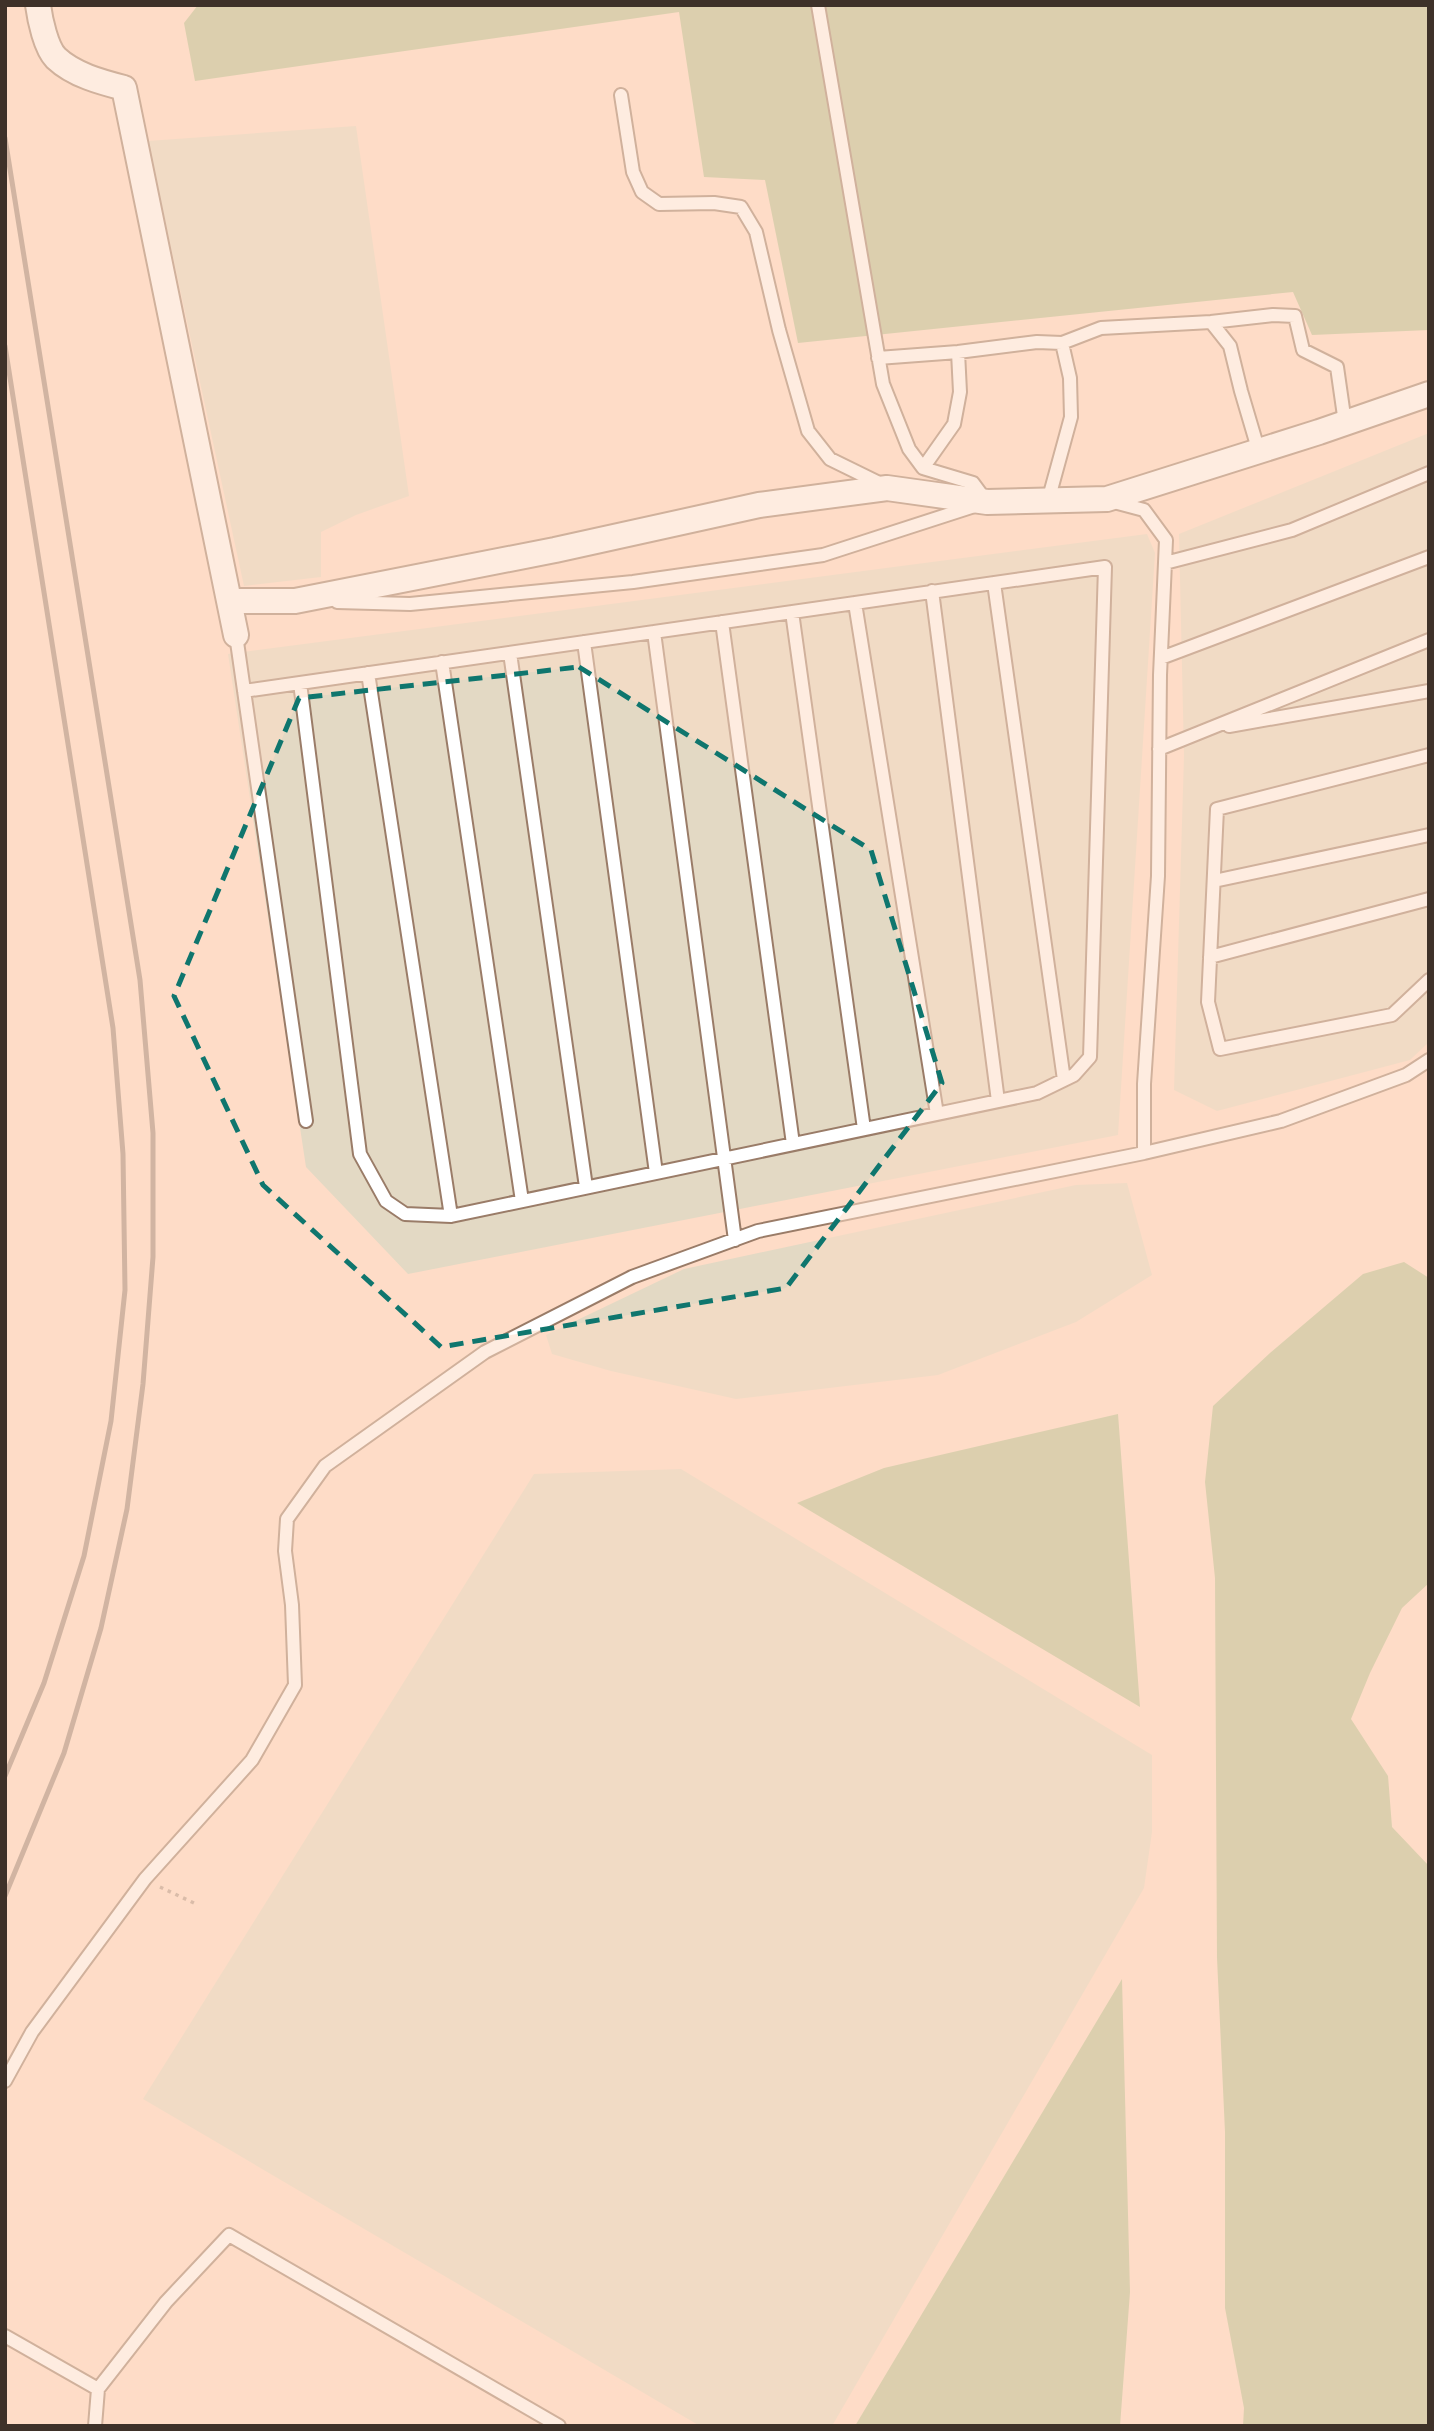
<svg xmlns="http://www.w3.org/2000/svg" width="1434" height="2431" viewBox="0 0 1434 2431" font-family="Raleway,sans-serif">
	<rect width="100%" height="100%" fill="#fedcc7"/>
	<path fill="#e3d9c4" d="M356,126l53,370 -53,19 -35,17v45l-77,9 -96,-445z
		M1429,433v609l-19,18 -193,51 -43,-21 10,-334 -5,-222z
		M1147,534l8,19 -37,582 -710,139 -102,-107 -78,-513z
		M1127,1183l25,92 -76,47 -138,53 -202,24 -125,-28 -59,-17 -6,-19 138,-66 392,-84z
		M681,1469l471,286v77l-8,56 -312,538h-132l-557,-327 391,-625z"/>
	<path fill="#b4bf91" d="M198,5h1231v325l-117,5 -19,-43 -495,51 -33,-163 -61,-3 -25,-165 -484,69 -11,-58z
		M1404,1262l25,16v305l-27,25 -32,65 -19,46 37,57 4,51 37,39v560h-186l1,-18 -19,-100v-176l-8,-174 -2,-380 -10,-96 8,-76 57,-53 93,-79z
		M1118,1414l22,293 -343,-204 87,-35z
		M1122,1979l8,313 -10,134h-265z"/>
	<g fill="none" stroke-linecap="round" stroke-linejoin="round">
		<g stroke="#9a7c68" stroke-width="16">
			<path id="service" d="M621,95l12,77 9,20 17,12 55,-1 27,4 15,25 23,98 29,101 22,28 51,25
				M1211,322l19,24 11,45 18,61
				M878,358l80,-6 79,-10 25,1 39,-15 110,-6 62,-7 22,1 8,34 34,17 8,56
				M923,468l31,-44 6,-32 -2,-40
				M1048,501l23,-84 -1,-39 -8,-35
				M1114,502l30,8 22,30 -6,135 -2,201 -14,208v69
				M1165,563l127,-33 137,-57
				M994,583l70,497
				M932,591l66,510
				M337,602l73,2 223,-22 190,-27 164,-53 -14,-19 -50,-15 -14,-19 -26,-65 -65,-379
				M855,603l82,511
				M792,612l72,517
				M722,622l71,522
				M654,632l81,608
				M236,635l70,486
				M584,642l72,531
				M510,653l76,534
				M1161,658l268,-101
				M442,662l80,539
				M368,673l83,543
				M244,691l56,-8 805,-116 -15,490 -16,18 -37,18 -586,123 -46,-2 -19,-13 -26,-47 -60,-471
				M1229,726l200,-35
				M1159,749l270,-109
				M1429,755l-212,54 -9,193 12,47 172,-34 37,-35
				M1214,881l215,-46
				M1210,957l219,-58
				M5,2081l27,-49 113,-153 107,-119 43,-75 -3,-80 -7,-54 2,-32 38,-53 160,-114 147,-75 126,-46 386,-78 137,-32 125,-46 23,-15
				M5,2336l93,53
				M95,2426l3,-37 68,-87 63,-67 330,191"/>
		</g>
		<g stroke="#9a7c68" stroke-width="28">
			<path id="minor" d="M38,5c2,15 8,43 18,53 18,17 45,24 68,30l112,547
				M231,601h64l260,-51 204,-45 128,-17 100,14 120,-3 212,-67 110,-38"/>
		</g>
		<path stroke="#af9686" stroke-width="3.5" stroke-dasharray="3.5 5" stroke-linecap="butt" d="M160,1887l36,17"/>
		<use href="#service" stroke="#fff" stroke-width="12"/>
		<use href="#minor" stroke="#fff" stroke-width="24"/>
		<path stroke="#9b8476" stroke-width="5" d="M5,138l135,842 13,153v124l-10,127 -16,125 -26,119 -37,125 -59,143
			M5,346l108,682 10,126 2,136 -14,131 -27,135 -40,127 -39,93"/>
	</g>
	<path d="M0 0H1434V2431H0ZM579,667l292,183 71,233 -156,205 -345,59 -178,-162 -89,-189 125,-298z" fill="#fedcc7" fill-opacity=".55" fill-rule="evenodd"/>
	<path fill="none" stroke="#0f766e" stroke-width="5" stroke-dasharray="14 9" stroke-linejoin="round" d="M579,667l292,183 71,233 -156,205 -345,59 -178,-162 -89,-189 125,-298z"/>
	<rect width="1434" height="2431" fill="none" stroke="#3e3129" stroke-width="14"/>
</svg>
